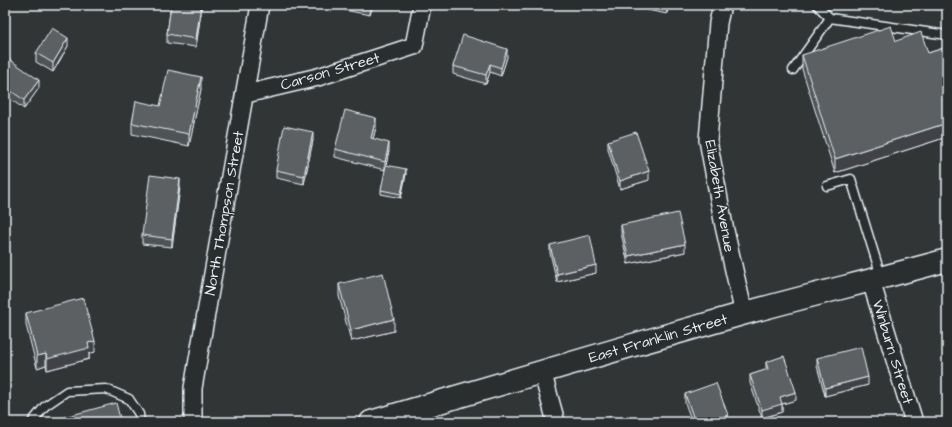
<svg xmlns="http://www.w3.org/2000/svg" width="952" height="427" viewBox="0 0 952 427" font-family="'Architects Daughter',sans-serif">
	<rect width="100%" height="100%" fill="#323536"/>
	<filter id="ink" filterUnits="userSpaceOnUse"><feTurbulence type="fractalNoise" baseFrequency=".025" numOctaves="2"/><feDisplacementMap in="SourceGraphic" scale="8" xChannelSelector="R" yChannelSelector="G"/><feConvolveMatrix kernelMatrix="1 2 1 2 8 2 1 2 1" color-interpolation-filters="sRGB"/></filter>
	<g filter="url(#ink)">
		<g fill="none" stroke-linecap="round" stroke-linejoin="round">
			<g stroke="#e8f1f8" stroke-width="11">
				<path id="lane" d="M817,5l13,13
					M793,70l37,-52 117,17
					M827,186l24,-7 30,97
					M32,422l13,-16 22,-15 39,-2 23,10 10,15 1,8"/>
			</g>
			<g stroke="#e8f1f8" stroke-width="20">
				<path id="street" d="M722,5l-4,18 -10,117 16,86 20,88
					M246,94l72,-17 96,-31 8,-41
					M871,281l43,141
					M542,371l14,51
					M193,422v-34l67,-383"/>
			</g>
			<g stroke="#e8f1f8" stroke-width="25">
				<path id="secondary" d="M371,422c123,-37 247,-73 371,-108 68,-19 137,-35 205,-54"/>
			</g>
			<use href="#lane" stroke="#2a2d2e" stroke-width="8"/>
			<use href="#street" stroke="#2a2d2e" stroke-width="17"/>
			<use href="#secondary" stroke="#2a2d2e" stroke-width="22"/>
		</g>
		<path fill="#4f5355" stroke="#e8f1f8" d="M171,5h31l-6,42 -29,-4v-9z
			M319,5h54l-3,10z
			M506,5h11v2z
			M623,5h45l-1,9z
			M896,41l32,12 19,-6v90l-112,36 -33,-104v-14z
			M68,46l-15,26 -17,-10v-9z
			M507,57l-6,19 -11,-4 -4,12 -33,-10v-8z
			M5,59l34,29 -15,21 -19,-14z
			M201,89l-12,57 -57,-12v-11l28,-17z
			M376,127l-3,12 16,12 -4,19 -50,-13v-8z
			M313,140l-9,44 -28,-6v-8z
			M608,141l41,39 -29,9 -12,-40z
			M406,174l-5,24 -20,-4v-4z
			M180,187l-8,60 -30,-3v-9z
			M621,225l64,27 -57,12 -7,-31z
			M550,245l46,28 -39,9 -7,-29z
			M339,284l55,47 -43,10 -12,-45z
			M26,313l69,39 -6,2v5l-42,11 -1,-5 -9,3 -11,-43z
			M817,358l51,27 -43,11 -8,-30z
			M766,362l30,38 -14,4v8l-20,6 -12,-35v-8l16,-5z
			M685,394l43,28h-36l-7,-19z"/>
		<path fill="#404345" stroke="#e8f1f8" d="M201,5h1l-6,42v-8z
			M370,5h3l-3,10z
			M667,5h1l-1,9z
			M68,38v8l-15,26v-9z
			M507,49v8l-6,19v-8z
			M490,64v8l-4,12v-9z
			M201,77v12l-12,57v-12z
			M39,80v8l-15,21v-9z
			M376,118v9l-5,20v-9z
			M947,123v14l-112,36v-14z
			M313,132v8l-9,44v-8z
			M389,143v8l-4,19v-8z
			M406,169v5l-5,24v-4z
			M649,171v9l-29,9v-8z
			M180,179v8l-8,60v-8z
			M685,244v8l-57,12v-8z
			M596,265v8l-39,9v-8z
			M394,319v12l-43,10v-11z
			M95,341v11l-6,2v5l-42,11v-11l41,-16z
			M46,354v11l-9,3v-12z
			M868,377v8l-43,11v-8z
			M796,392v8l-14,4v8l-20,6v-8l18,-13z
			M728,415v7h-19z"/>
		<path fill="#5c6063" stroke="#e8f1f8" d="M171,5h30l-5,34 -29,-5z
			M891,26l5,15 25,-9 7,21 19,-6v76l-112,36 -33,-104z
			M52,28l16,10 -15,25 -17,-10z
			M463,35l44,14 -6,19 -11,-4 -4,11 -33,-9z
			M6,57l33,23 -15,20 -19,-13v-28z
			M168,70l33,7 -12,57 -57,-11 4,-22 24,5z
			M345,110l31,8 -5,20 18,5 -4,19 -50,-13z
			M284,126l29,6 -9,44 -28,-6z
			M636,132l13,39 -29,10 -12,-40z
			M386,165l20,4 -5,25 -20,-4z
			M150,175l30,4 -8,60 -30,-4z
			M678,213l7,31 -57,12 -7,-31z
			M590,235l6,30 -39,9 -7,-29z
			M383,273l11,46 -43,11 -12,-46z
			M83,298l12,43 -7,2 1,5 -42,11 -1,-5 -9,2 -11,-43z
			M861,347l7,30 -43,11 -8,-30z
			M784,356l12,36 -16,5 2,7 -20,6 -12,-35 18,-6 -2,-7z
			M716,383l12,32 -19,7h-14l-10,-28z
			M116,403l5,19h-75z
			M613,416l2,6h-21z"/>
	</g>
	<g text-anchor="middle" stroke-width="3" stroke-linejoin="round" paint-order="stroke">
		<g font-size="15" fill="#e8f1f8" stroke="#2a2d2e">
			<text transform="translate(330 71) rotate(-16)" y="5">Carson Street</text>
			<text transform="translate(720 196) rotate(80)" y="5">Elizabeth Avenue</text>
			<text transform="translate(224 213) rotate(-80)" y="5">North Thompson Street</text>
			<text transform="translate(658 338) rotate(-16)" y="5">East Franklin Street</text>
			<text transform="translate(893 352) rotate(73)" y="5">Winburn Street</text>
		</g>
	</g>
	<rect width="952" height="427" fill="none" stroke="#2a2d2e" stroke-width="20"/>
	<rect x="10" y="10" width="932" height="407" fill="none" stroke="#e8f1f8" stroke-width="1.5" filter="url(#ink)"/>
</svg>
